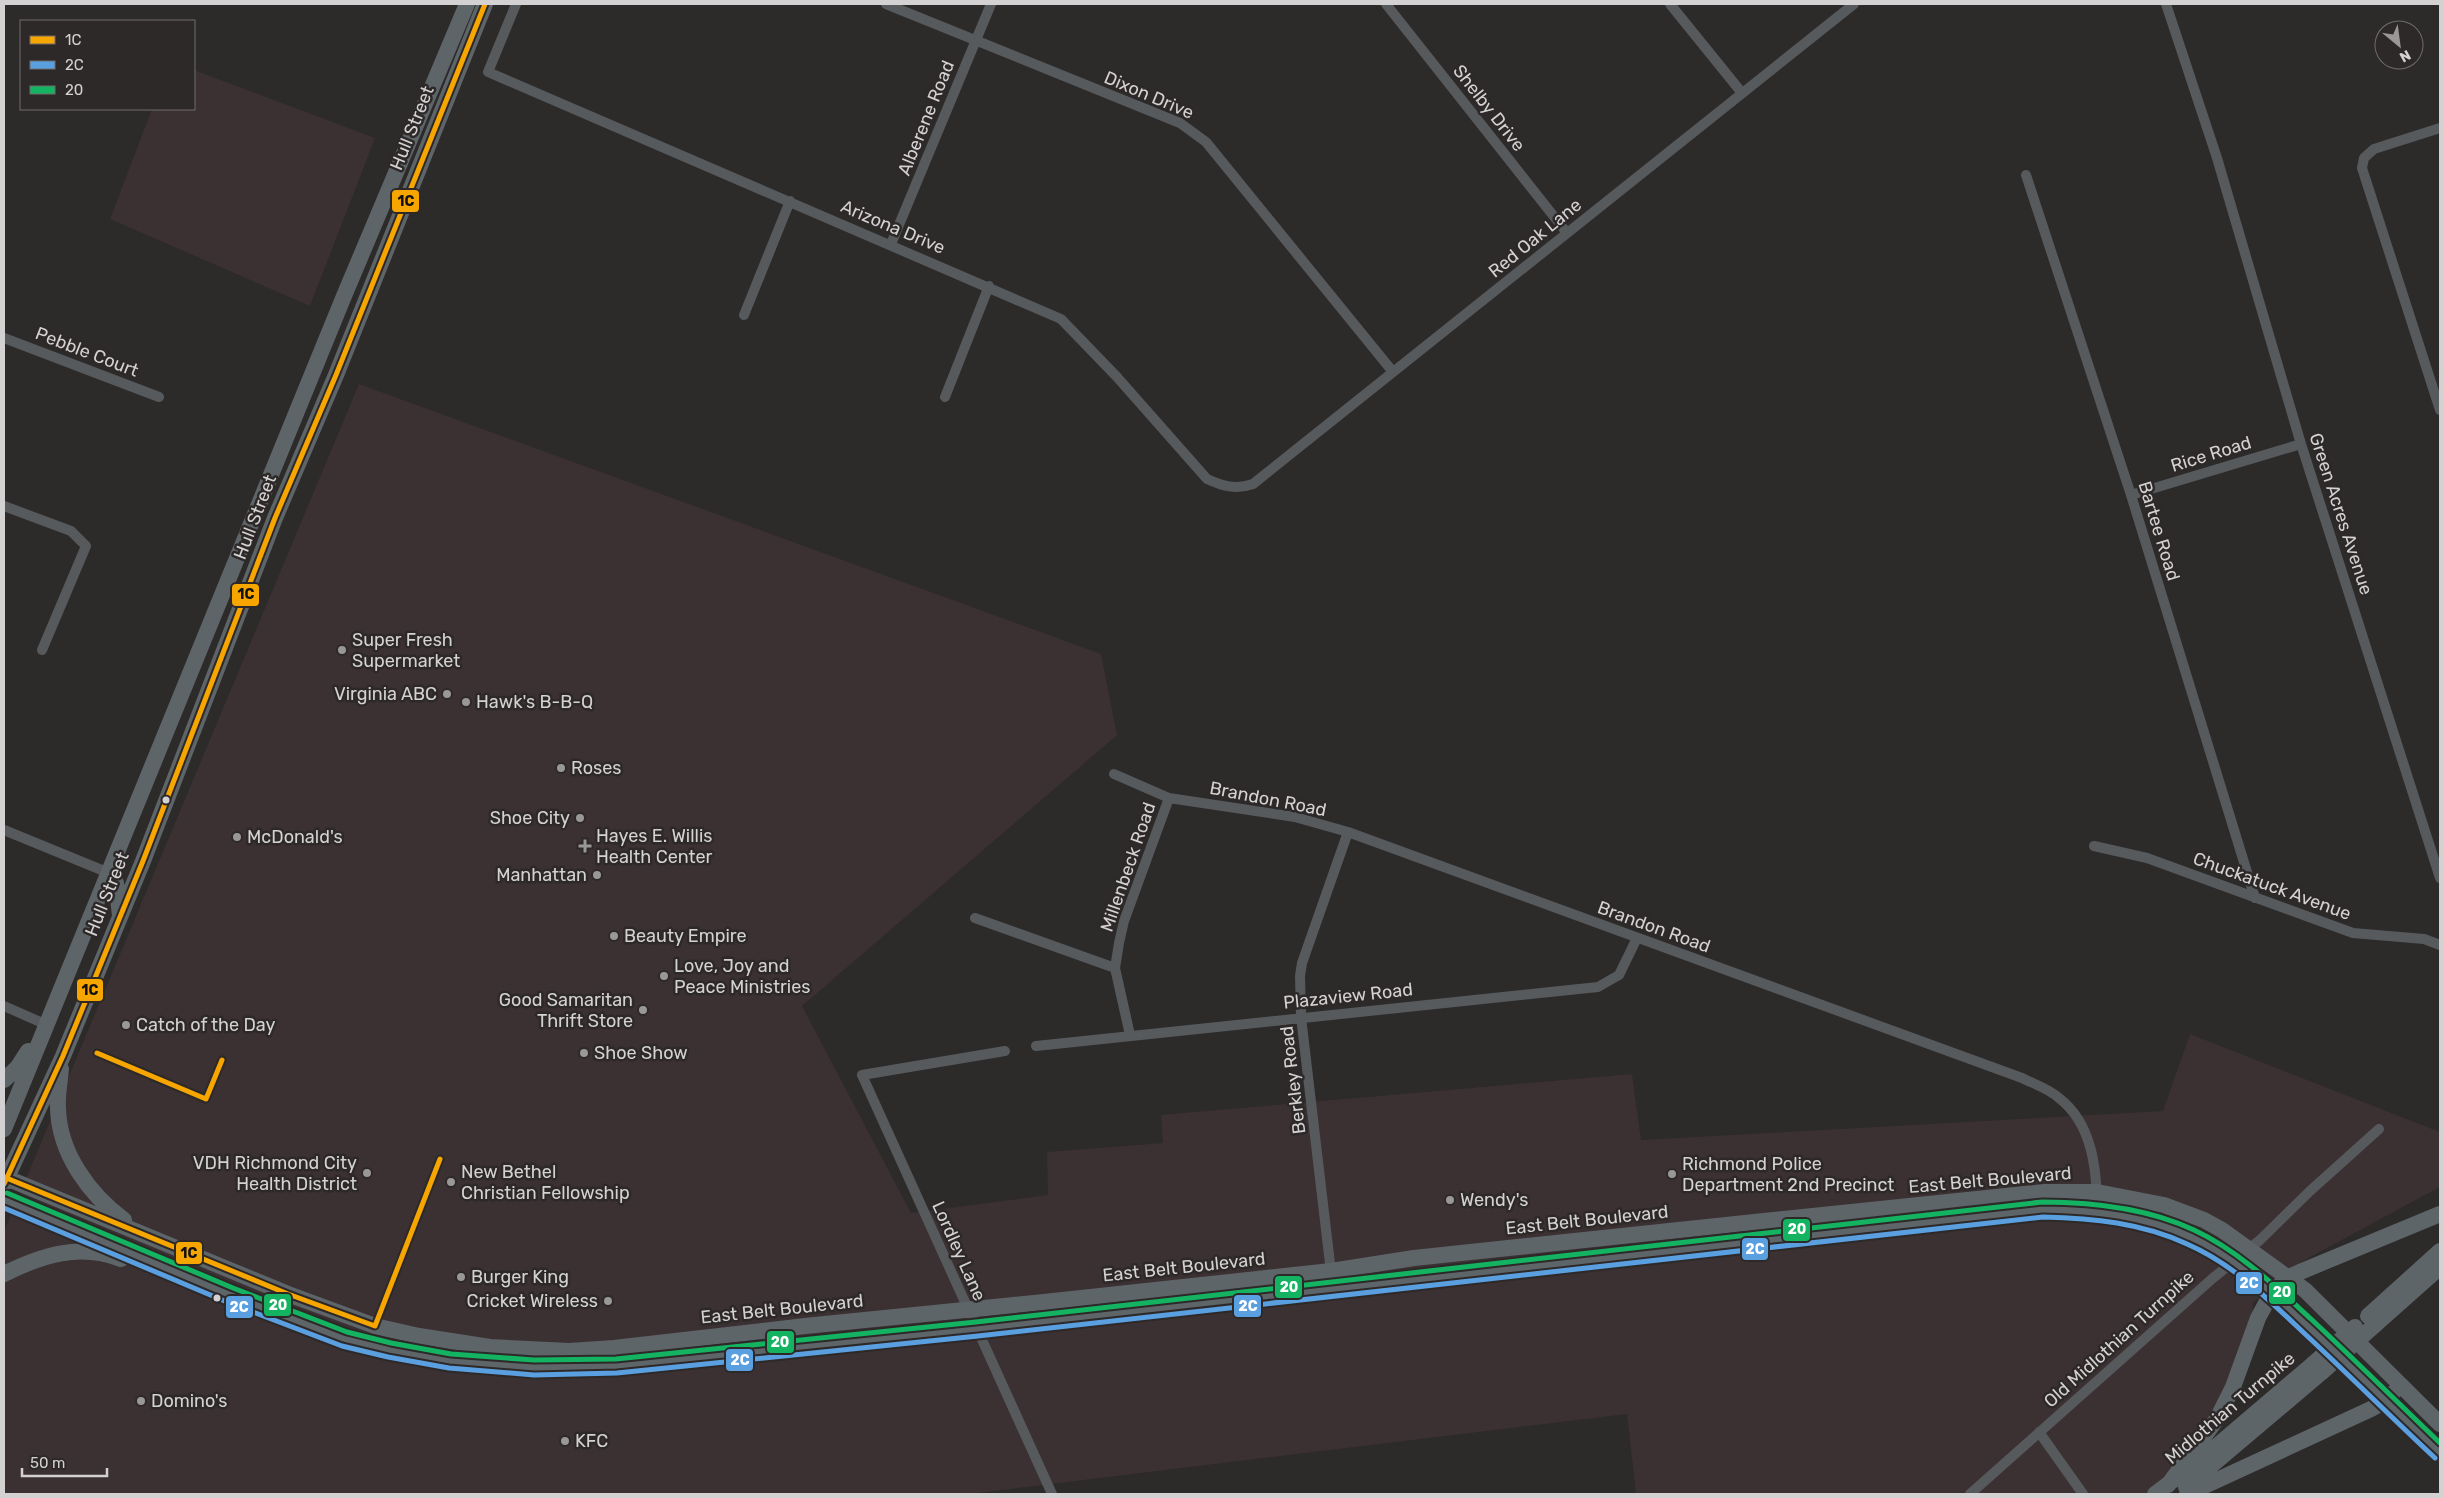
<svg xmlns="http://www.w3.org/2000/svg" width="2444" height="1498" viewBox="0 0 2444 1498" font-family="Rubik,sans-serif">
	<rect width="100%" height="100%" fill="#2d2a2a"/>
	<path fill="#3b3032" d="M194,70l181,68 -65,168 -200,-87 42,-110h42z
		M359,384l742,270 16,81 -315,271 109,207 137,-18 -1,-43 116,-9 -2,-28 471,-41 9,66 522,-29 27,-77 250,98v55l-139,75 -48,41 -1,15 -40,102 -37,51 -29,23h-510l-9,-80 -659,80h-964v-263z"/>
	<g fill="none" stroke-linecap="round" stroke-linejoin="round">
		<path stroke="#575a5d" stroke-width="10" d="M516,4l-28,68 573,247 56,58 90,102c15,7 29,11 46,5l601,-480
			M886,4l294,119 26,19 187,230
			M1386,4l181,229
			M1670,4l72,89
			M2166,4l51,154 84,286 139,434
			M2440,128l-66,21 -10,9 -2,10 78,242
			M2026,175l105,320 124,403
			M891,244l100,-240
			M744,315l46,-114
			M4,338l155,59
			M945,397l44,-111
			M2131,495l170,-51
			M4,506l67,25 15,15 -44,104
			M1114,774l55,24 126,19 53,15 674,246c12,6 27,11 37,20 34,26 38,73 38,113
			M4,830l105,43
			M2094,846l53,12 206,75 71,6 16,6
			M975,918l140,50
			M4,1006l43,19
			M1130,1035l-15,-67 4,-25 5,-22 45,-123
			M1036,1046l562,-59 21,-12 18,-37
			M1005,1051l-143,24c63,140 127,279 190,419
			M1333,1289l-32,-272 -1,-41 2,-13 46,-131
			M2039,1432l44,62
			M1970,1494l243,-216 47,-38 50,-49 69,-62"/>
		<path stroke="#5e6569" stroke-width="16" d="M109,873l7,10 4,32
			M61,1069c-1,13 -4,26 -3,39 1,45 31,86 66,112
			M4,1080l13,-12 11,-17
			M4,1129l340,-833 123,-292
			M4,1177l284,117 87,32 44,10 71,11 79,4 45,-3 191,-22 239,-24 287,-31 83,-13 331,-35 300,-31h52l67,13 40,15 18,10 83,60 135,134
			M4,1184l59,-128 80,-195 132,-343 61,-143 149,-371
			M4,1200l226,95 115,44 44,11 61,11 84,7 82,-2 361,-37 1066,-120c68,0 136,13 191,53 29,21 54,46 80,70 43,40 84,81 126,121
			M4,1274c38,-19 76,-31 117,-15
			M2368,1316l72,-65
			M2376,1324l64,-57
			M2168,1485l49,-66 16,-32 25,-69 14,-26 17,-15 11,-5 140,-58
			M2186,1487l136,-115
			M2155,1494l50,-38 108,-92
			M2187,1494l184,-85 14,-8 8,-8"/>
		<path stroke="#5e6569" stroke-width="16" d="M2313,1364l42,-37
			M2322,1372l54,-48"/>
		<g stroke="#2e2929" stroke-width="9">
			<path id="bus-1" d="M97,1053l109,46
				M206,1099l16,-39
				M4,1177l284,117 87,32
				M4,1184l59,-128 80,-195 132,-343 61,-143 149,-371
				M375,1326l65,-167"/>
		</g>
		<g stroke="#2e2929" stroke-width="9">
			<path id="bus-2" d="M4,1208l223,94 115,44 46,11 61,11 85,7 83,-2 361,-37 1065,-119c50,1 99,6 144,27 46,20 81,55 117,89 44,41 87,84 131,125"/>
		</g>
		<g stroke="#2e2929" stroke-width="9">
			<path id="bus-3" d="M7,1193l226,95 114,44 44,11 60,11 83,6 82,-1 360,-37 1066,-120c52,0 105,6 152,28 45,21 81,56 117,89 44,41 86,83 129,124"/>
		</g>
		<use href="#bus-1" stroke="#f7a600" stroke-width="5"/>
		<use href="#bus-2" stroke="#5a9fe0" stroke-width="5"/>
		<use href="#bus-3" stroke="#13b361" stroke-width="5"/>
	</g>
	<g fill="#9a9797" stroke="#2e2929" stroke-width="2">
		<circle cx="342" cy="650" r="5"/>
		<circle cx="447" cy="694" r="5"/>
		<circle cx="466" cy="702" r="5"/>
		<circle cx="561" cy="768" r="5"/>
		<circle cx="580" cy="818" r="5"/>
		<circle cx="237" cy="837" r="5"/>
		<path d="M582.5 838.5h5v5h5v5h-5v5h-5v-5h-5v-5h5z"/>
		<circle cx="597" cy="875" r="5"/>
		<circle cx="614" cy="936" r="5"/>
		<circle cx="664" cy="976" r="5"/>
		<circle cx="643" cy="1010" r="5"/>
		<circle cx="126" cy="1025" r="5"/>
		<circle cx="584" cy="1053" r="5"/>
		<circle cx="367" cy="1173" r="5"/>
		<circle cx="1672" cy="1174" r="5"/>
		<circle cx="451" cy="1182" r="5"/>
		<circle cx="1450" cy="1200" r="5"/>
		<circle cx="461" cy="1277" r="5"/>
		<circle cx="608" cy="1301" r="5"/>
		<circle cx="141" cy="1401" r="5"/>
		<circle cx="565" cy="1441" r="5"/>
	</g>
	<g fill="#d4d1d2" stroke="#2e2929" stroke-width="2">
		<circle cx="166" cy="800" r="4.5"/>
		<circle cx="217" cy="1298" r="4.5"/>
	</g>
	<g text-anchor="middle" stroke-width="5" stroke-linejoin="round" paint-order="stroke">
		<g font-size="18" fill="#d4d1d2" stroke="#2e2929">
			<text transform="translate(1149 95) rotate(23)" y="6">Dixon Drive</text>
			<text transform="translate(1489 108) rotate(52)" y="6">Shelby Drive</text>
			<text transform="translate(926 118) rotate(-68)" y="6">Alberene Road</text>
			<text transform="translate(412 128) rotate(-68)" y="6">Hull Street</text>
			<text transform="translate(893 227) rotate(23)" y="6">Arizona Drive</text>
			<text transform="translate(1535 238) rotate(-39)" y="6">Red Oak Lane</text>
			<text transform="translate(87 352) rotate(21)" y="6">Pebble Court</text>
			<text transform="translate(2211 454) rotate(-17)" y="6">Rice Road</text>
			<text transform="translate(2341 514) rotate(72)" y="6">Green Acres Avenue</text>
			<text transform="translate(255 517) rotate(-69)" y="6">Hull Street</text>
			<text transform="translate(2159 531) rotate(73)" y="6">Bartee Road</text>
			<text transform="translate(1268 799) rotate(11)" y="6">Brandon Road</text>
			<text transform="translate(1128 867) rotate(-71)" y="6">Millenbeck Road</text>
			<text transform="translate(2272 886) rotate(20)" y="6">Chuckatuck Avenue</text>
			<text transform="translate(107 894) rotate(-68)" y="6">Hull Street</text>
			<text transform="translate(1654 927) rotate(20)" y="6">Brandon Road</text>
			<text transform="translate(1348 996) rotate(-6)" y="6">Plazaview Road</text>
			<text transform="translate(1293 1080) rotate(-97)" y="6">Berkley Road</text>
			<text transform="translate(1990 1180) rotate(-5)" y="6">East Belt Boulevard</text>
			<text transform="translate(1587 1220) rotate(-6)" y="6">East Belt Boulevard</text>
			<text transform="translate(959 1251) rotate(66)" y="6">Lordley Lane</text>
			<text transform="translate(1184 1267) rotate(-6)" y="6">East Belt Boulevard</text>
			<text transform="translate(782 1309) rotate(-6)" y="6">East Belt Boulevard</text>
			<text transform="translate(2119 1339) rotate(-42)" y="6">Old Midlothian Turnpike</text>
			<text transform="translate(2230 1408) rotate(-40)" y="6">Midlothian Turnpike</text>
		</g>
		<g font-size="18" fill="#d4d1d2" stroke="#2e2929" text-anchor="start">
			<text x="352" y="646">Super Fresh<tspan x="352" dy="21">Supermarket</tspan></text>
			<text x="437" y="700" text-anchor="end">Virginia ABC</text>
			<text x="476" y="708">Hawk's B-B-Q</text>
			<text x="571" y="774">Roses</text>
			<text x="570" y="824" text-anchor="end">Shoe City</text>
			<text x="596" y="842">Hayes E. Willis<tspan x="596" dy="21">Health Center</tspan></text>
			<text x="247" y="843">McDonald's</text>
			<text x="587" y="881" text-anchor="end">Manhattan</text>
			<text x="624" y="942">Beauty Empire</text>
			<text x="674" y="972">Love, Joy and<tspan x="674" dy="21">Peace Ministries</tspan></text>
			<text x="633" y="1006" text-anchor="end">Good Samaritan<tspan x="633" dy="21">Thrift Store</tspan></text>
			<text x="136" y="1031">Catch of the Day</text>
			<text x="594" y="1059">Shoe Show</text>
			<text x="357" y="1169" text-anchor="end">VDH Richmond City<tspan x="357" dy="21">Health District</tspan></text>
			<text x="1682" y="1170">Richmond Police<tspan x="1682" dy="21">Department 2nd Precinct</tspan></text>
			<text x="461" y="1178">New Bethel<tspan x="461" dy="21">Christian Fellowship</tspan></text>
			<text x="1460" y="1206">Wendy's</text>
			<text x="471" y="1283">Burger King</text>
			<text x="598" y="1307" text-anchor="end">Cricket Wireless</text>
			<text x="151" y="1407">Domino's</text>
			<text x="575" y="1447">KFC</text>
		</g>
	</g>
	<g stroke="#2e2929" stroke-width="2">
		<rect x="391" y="189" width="29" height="24" rx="5" fill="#f7a600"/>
		<rect x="231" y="583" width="29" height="24" rx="5" fill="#f7a600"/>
		<rect x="76" y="978" width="28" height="24" rx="5" fill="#f7a600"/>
		<rect x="1782" y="1218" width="29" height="24" rx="5" fill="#13b361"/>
		<rect x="1741" y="1237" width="28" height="24" rx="5" fill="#5a9fe0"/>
		<rect x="175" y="1241" width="28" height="24" rx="5" fill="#f7a600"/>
		<rect x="2235" y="1271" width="28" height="24" rx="5" fill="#5a9fe0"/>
		<rect x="1274" y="1275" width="29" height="24" rx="5" fill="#13b361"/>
		<rect x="2268" y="1281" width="28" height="24" rx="5" fill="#13b361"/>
		<rect x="263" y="1293" width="29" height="24" rx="5" fill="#13b361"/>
		<rect x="1233" y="1294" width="29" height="24" rx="5" fill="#5a9fe0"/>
		<rect x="225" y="1295" width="29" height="24" rx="5" fill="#5a9fe0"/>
		<rect x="766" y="1330" width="29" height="24" rx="5" fill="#13b361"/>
		<rect x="725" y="1348" width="29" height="24" rx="5" fill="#5a9fe0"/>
	</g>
	<g font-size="14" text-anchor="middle" font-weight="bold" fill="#fff">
		<text x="1797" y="1234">20</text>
		<text x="1755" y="1254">2C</text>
		<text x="2249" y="1288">2C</text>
		<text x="1289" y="1292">20</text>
		<text x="2282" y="1297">20</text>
		<text x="278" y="1310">20</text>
		<text x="1248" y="1311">2C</text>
		<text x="239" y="1312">2C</text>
		<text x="780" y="1347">20</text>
		<text x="740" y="1365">2C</text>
	</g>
	<g font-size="14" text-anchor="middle" font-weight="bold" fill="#111">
		<text x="406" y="206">1C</text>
		<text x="246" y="599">1C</text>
		<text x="90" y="995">1C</text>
		<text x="189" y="1258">1C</text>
	</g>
	<rect width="2444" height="1498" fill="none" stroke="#d4d1d2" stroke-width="10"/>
	<rect x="20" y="20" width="175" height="90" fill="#2e2929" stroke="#706c6d"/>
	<rect x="30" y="36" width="25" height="8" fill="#f7a600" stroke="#706c6d"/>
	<text x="65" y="45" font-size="15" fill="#d4d1d2">1C</text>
	<rect x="30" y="61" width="25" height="8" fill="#5a9fe0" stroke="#706c6d"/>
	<text x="65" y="70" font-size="15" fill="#d4d1d2">2C</text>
	<rect x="30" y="86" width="25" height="8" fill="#13b361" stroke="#706c6d"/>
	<text x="65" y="95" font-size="15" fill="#d4d1d2">20</text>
	<g transform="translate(2399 45) rotate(151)"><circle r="24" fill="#2e2929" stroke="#706c6d"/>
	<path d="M0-4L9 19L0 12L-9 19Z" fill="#9a9797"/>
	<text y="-8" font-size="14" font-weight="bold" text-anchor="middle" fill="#d4d1d2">N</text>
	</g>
	<path d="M22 1468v8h85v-8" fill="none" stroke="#d4d1d2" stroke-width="2.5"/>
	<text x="30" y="1468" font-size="15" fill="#d4d1d2" stroke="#2e2929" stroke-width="4" paint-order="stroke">50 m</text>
</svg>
